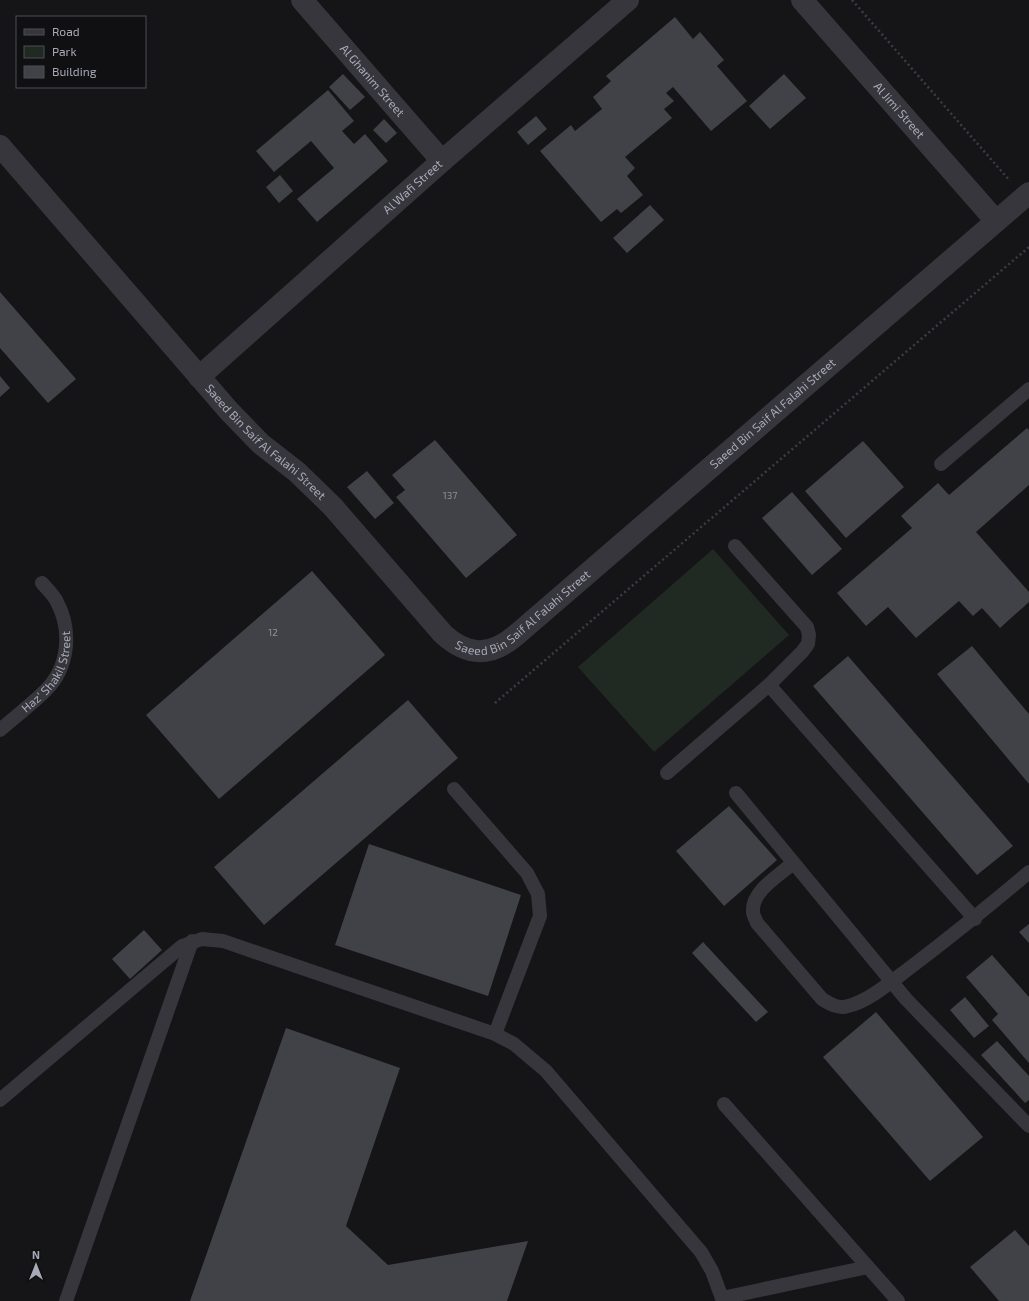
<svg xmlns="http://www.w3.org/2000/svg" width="1029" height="1301" viewBox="0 0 1029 1301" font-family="'Exo 2',sans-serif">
	<rect width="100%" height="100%" fill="#151517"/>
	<path fill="#212923" d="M713,549l76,86 -135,117 -76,-85z"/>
	<path fill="#414247" d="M675,17l18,22 7,-7 24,28 -7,6 30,35 -36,30 -38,-44 -7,6 8,8 -10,8 8,9 -47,39 10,11 -8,8 16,19 -22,18 -4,-4 -16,13 -61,-71 31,-26 4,6 27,-22 -9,-12 18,-16 -5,-5z
		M343,74l22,23 -15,13 -21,-23z
		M784,74l22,24 -36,31 -21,-23z
		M328,90l26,31 -12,10 12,13 11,-10 23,27 -71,61 -20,-23 37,-31 -23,-27 -37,31 -18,-21z
		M536,116l11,13 -19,16 -11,-13z
		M384,119l13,14 -11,10 -13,-13z
		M280,175l13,16 -14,12 -13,-16z
		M650,205l14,15 -37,33 -14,-15z
		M0,292l76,87 -28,24 -48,-55z
		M0,376l10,12 -10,9z
		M1027,428l2,2v55l-53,47 53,60v10l-29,26 -18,-20 -9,8 -14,-15 -43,37 -28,-31 -22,19 -29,-33 75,-65 -11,-12 37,-33 11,12z
		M435,440l82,95 -51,43 -70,-81 9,-7 -13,-15z
		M863,441l41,46 -58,51 -41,-47z
		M367,471l27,32 -19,16 -28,-32z
		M792,492l50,57 -30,26 -50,-57z
		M312,571l73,84 -166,144 -73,-84z
		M972,646l57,68v70l-92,-110z
		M848,656l165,190 -36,29 -164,-189z
		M408,700l50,58 -194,167 -50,-58z
		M729,806l48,54 -53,46 -48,-55z
		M369,844l152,51 -33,101 -153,-51z
		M1029,924v19l-10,-11z
		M144,930l18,20 -32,29 -18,-20z
		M703,942l65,70 -12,10 -64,-69z
		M992,955l37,42v66l-37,-43 6,-6 -32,-37z
		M965,997l24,29 -15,12 -24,-28z
		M876,1012l107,125 -53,44 -107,-124z
		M286,1028l114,40 -54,158 42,39 140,-24 -21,60h-317z
		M997,1041l32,35v24l-4,3 -44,-48z
		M1015,1230l14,16v55h-30l-29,-34z"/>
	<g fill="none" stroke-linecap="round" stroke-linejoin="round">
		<path stroke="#3c3d43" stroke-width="2.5" stroke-dasharray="2 3" stroke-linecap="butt" d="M852,0l158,181
			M495,703l534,-456"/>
		<g stroke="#36363c" stroke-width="14">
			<path d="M941,464l88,-75"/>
			<path d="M769,685l206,234"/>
			<path id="s1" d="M0,730c15,-13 32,-26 46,-40 23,-23 26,-60 11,-88 -3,-7 -10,-13 -15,-19"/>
			<path d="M667,773l102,-88 33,-33 6,-8 1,-9 -2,-8 -72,-81"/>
			<path d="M454,789l73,84 11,21 2,22 -45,118"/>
			<path d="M736,793l170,206 123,127"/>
			<path d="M793,863c-13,12 -42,28 -40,49 0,3 3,8 4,11l65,76c8,5 16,10 26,7 19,-4 43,-24 59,-36 42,-32 82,-64 122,-98"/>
			<path d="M0,1100l182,-154 20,-7 21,2 272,93 19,10 32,27 155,181 11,19 11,30"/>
			<path d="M724,1104l174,197"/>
			<path d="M722,1298l146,-31"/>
			<path d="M66,1301l126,-360"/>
		</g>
		<g stroke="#36363c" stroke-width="22">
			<path id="s2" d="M302,0l140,161"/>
			<path id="s3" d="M802,0l194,221"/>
			<path id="s4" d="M0,146l229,265 32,33 36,28 36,35 110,127c24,22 47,23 72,2l514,-443"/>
			<path id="s5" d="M199,377l243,-216 186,-161"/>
		</g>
	</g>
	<g text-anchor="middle" stroke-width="3" stroke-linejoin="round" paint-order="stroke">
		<g font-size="10" fill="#8e909a">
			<text x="450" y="499">137</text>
			<text x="273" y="636">12</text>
		</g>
		<g font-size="12" fill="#a7aab6" stroke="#101012">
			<text dy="4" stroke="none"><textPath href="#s2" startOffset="107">Al Ghanim Street</textPath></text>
			<text dy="4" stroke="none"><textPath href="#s3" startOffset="147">Al Jimi Street</textPath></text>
			<text dy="4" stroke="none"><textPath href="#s5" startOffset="286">Al Wafi Street</textPath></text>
			<text dy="4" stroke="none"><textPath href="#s4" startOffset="1081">Saeed Bin Saif Al Falahi Street</textPath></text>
			<text dy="4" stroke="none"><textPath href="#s4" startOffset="398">Saeed Bin Saif Al Falahi Street</textPath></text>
			<text dy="4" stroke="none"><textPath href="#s4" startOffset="757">Saeed Bin Saif Al Falahi Street</textPath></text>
			<text dy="4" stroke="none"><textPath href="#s1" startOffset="78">Haz' Shakil Street</textPath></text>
		</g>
	</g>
	<rect x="16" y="16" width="130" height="72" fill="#101012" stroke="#4c4e54"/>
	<rect x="24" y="29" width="20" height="6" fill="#36363c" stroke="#4c4e54"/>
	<text x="52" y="36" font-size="12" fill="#a7aab6">Road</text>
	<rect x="24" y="46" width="20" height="12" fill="#212923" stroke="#4c4e54"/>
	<text x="52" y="56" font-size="12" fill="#a7aab6">Park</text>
	<rect x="24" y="66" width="20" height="12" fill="#414247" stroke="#4c4e54"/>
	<text x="52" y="76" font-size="12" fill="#a7aab6">Building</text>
	<g transform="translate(36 1265)" stroke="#101012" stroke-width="3" paint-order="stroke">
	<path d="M0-3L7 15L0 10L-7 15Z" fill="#a7aab6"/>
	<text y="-6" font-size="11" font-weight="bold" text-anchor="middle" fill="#a7aab6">N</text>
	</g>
</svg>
